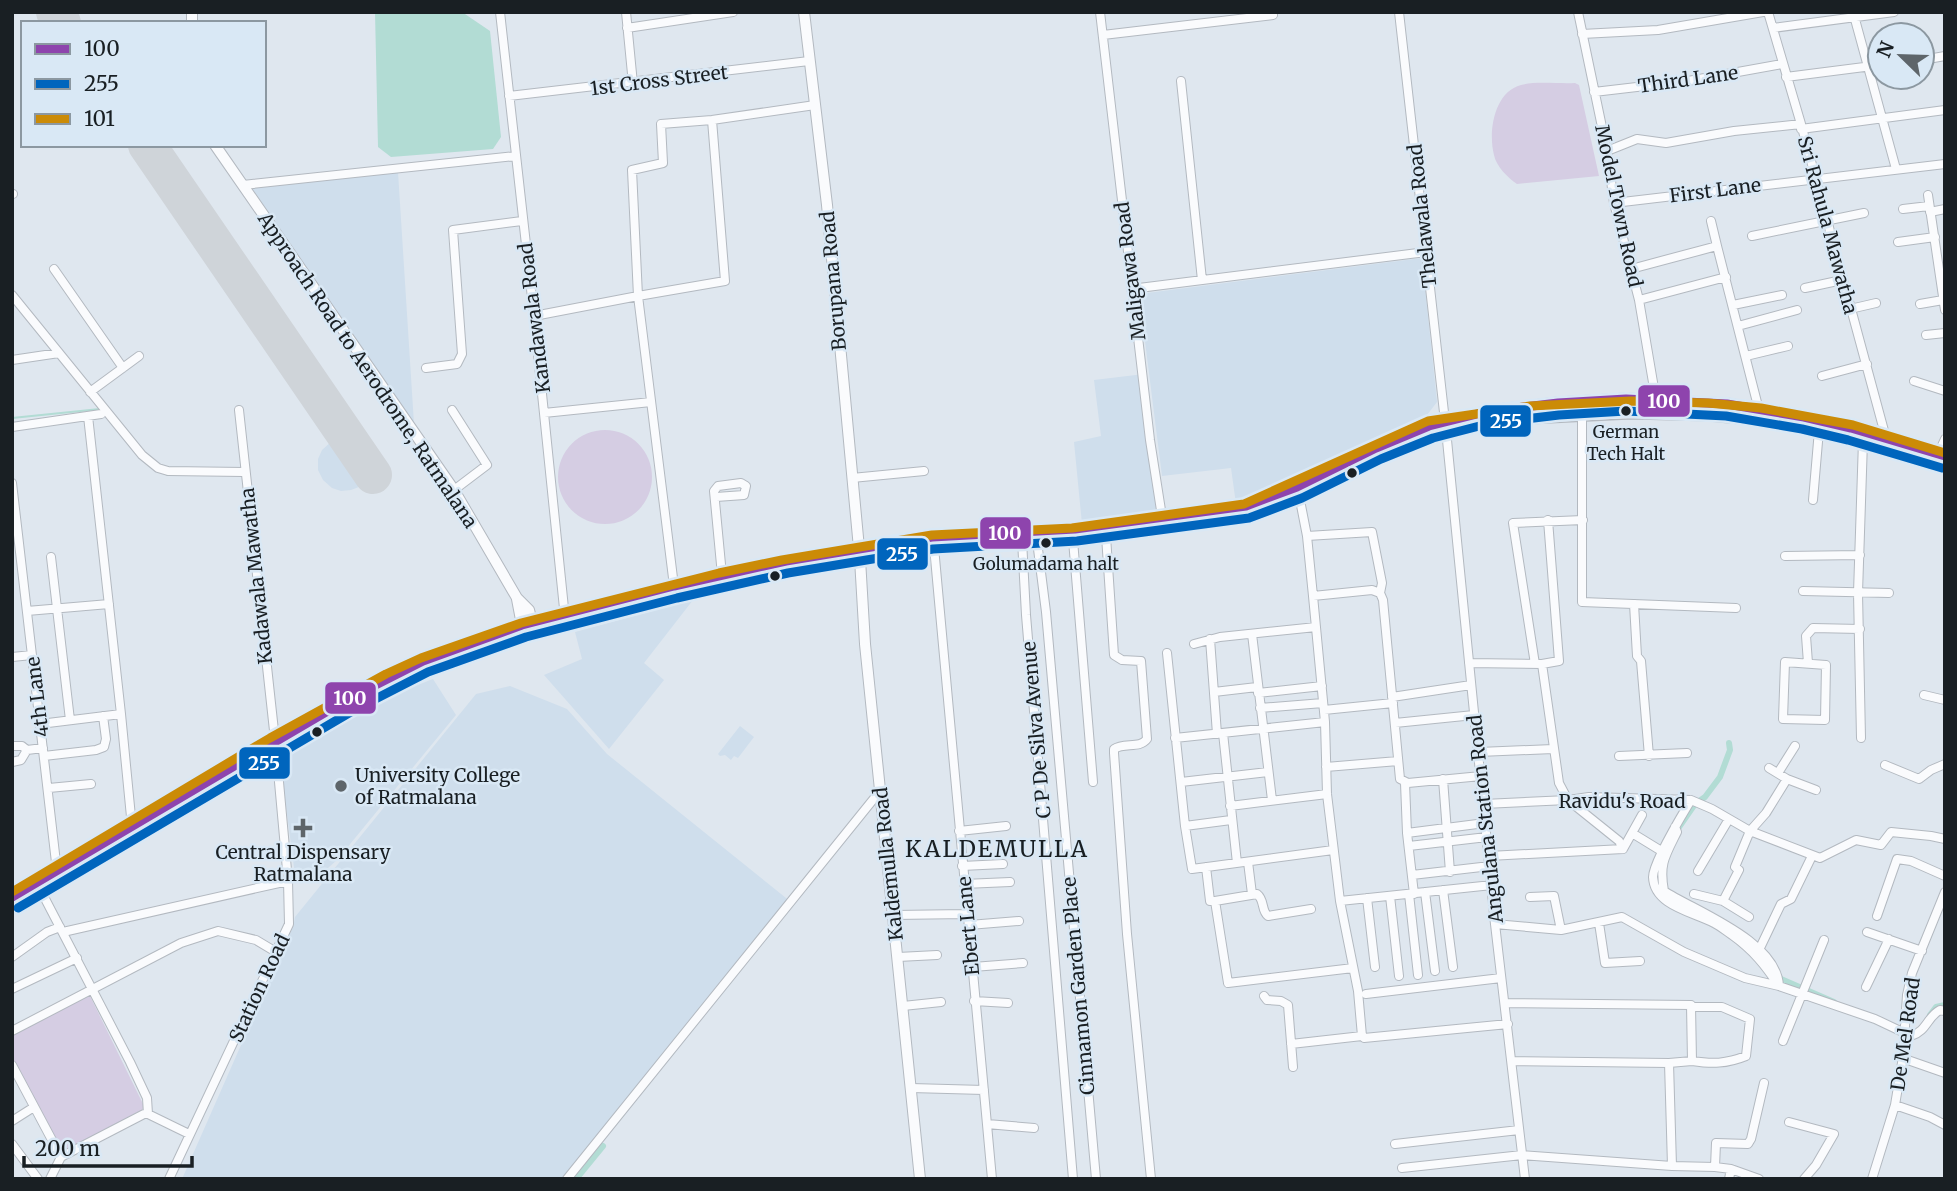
<svg xmlns="http://www.w3.org/2000/svg" width="1957" height="1191" viewBox="0 0 1957 1191" font-family="Merriweather,serif">
	<rect width="100%" height="100%" fill="#dfe7ef"/>
	<path fill="#cfdeec" d="M398,172l16,252 -163,-237z
		M1422,258l15,144 -10,13 -191,89 -5,-36 -69,8 -23,-182z
		M1144,374l15,141 -77,9 -8,-82 27,-6 -7,-56z
		M332,441l32,44 -13,5 -10,1 -9,-3 -9,-8 -5,-10v-11l4,-9z
		M693,600l-49,63 20,17 -55,69 -65,-74 38,-16 -7,-27z
		M433,679l23,36 -119,145 -9,8 -33,7 -15,-114 3,-5 98,-57z
		M510,686l57,23 40,45 184,148 -224,277h-385l111,-252 2,-10 181,-223z
		M740,726l14,11 -16,21 -4,-2 -3,4 -6,-5 -5,1 -2,-2z"/>
	<path fill="#d5cde3" d="M1575,83l4,2 20,91 -82,8c-9,-6 -21,-18 -23,-29 -6,-23 0,-63 27,-70 13,-4 39,-1 54,-2z
		M558 477a47 47 0 1 1 94 0a47 47 0 1 1-94 0Z
		M90,996l55,112 -83,46 -50,-96v-25z"/>
	<path fill="#b2dcd4" d="M375,12h87l28,19 11,106 -8,12 -102,8 -13,-10z"/>
	<g fill="none" stroke-linecap="round" stroke-linejoin="round">
		<path stroke="#b2dcd4" stroke-width="2" d="M12,418l88,-9
			M167,475h15"/>
		<path stroke="#b2dcd4" stroke-width="6" d="M1677,830l18,-26 10,-7 15,-20 10,-27 -1,-7
			M1776,973l5,6 53,23
			M1930,1015l6,-8 9,-2
			M576,1179l27,-33"/>
		<path stroke="#cfd4d9" stroke-width="38" d="M55,12l7,11
			M147,145l226,330"/>
		<g stroke="#b3b9c0" stroke-width="10">
			<path id="minor" d="M500,12l34,304 31,302
				M626,12l7,72
				M1100,12l50,428 13,83
				M1399,12l47,418 49,494 30,255
				M1578,12l29,139 7,52 25,97 17,100
				M1768,12l33,112 85,314
				M1853,12l43,157
				M627,28l106,-16
				M1773,28l121,-16
				M1582,34l76,-4 105,-18
				M1103,35l170,-20
				M1922,60l23,-4
				M1786,77l94,-12
				M1181,81l21,199
				M1594,92l94,-11 94,-17
				M509,96l300,-35
				M1801,129l144,-19
				M1607,151l30,-12 29,4 68,-12 67,-7
				M243,185l272,-29
				M12,194h1
				M1928,195l17,115
				M1614,203l331,-39
				M1903,209l26,-3
				M1930,212l15,-3
				M1711,221l6,25
				M1752,236l112,-23
				M1898,242l37,-5
				M54,269l69,99
				M1631,269l86,-23 43,168
				M1131,285v4l295,-37
				M1805,288l37,-8
				M12,295l130,160 16,13 10,3 76,1
				M1639,300l87,-23
				M1920,304l23,-4
				M1733,305l49,-10
				M1850,309l26,-6
				M534,316l104,-20 -6,-126 31,-7 -2,-39 51,-4 103,-15
				M1738,326l59,-16
				M1926,335l19,-2
				M1746,356l42,-10
				M12,360l47,-7
				M426,368l31,-4 5,-10 -9,-124 69,-9
				M1822,376l45,-12
				M1914,381l31,10
				M90,392l49,-36
				M1582,401v201l154,6
				M452,410l35,55 -33,25
				M544,413l107,-11
				M88,416l33,298 11,113
				M12,427l89,-13
				M1938,454l7,-15
				M852,478l72,-7
				M12,483l45,388
				M1298,490l9,46 6,60 59,-6 8,3 3,7 17,179 8,4 73,-7
				M716,497l28,-2 2,-9 -5,-3 -23,3 -4,5 8,84
				M1813,500l6,-70
				M1106,536l8,119 8,5 19,1 6,78c-7,10 -23,3 -33,10v4l13,181 24,245
				M1307,536l65,-4 10,51 -2,10
				M1022,540l4,75 47,564
				M1073,540l20,242
				M1037,541l9,71 50,567
				M934,547l58,632
				M1785,556l75,-1
				M51,557l19,163
				M674,586l-36,-290 87,-15 -13,-161
				M1803,591l86,2
				M1313,596l12,126 2,72 13,107 18,90 4,45 2,2 144,-14
				M1634,604l3,52 4,5 8,95
				M27,611l82,-7
				M1252,634l20,166
				M1210,639l7,95
				M1194,644l26,-7 96,-10
				M1167,653l18,173 7,43 141,-19
				M12,657l20,-2
				M1785,662l41,3 -1,55 -42,-1z
				M1469,663l73,1 17,-3 -11,-141
				M1808,663l-2,-27 7,-8 47,1
				M1535,664l-22,-141 70,-3
				M1214,692l43,-5
				M1258,693l64,-7
				M1924,695l21,5
				M1392,697l79,-12
				M1260,708l63,-5
				M1324,710l69,-7
				M1395,723l79,-8
				M40,724l81,-10
				M1223,733l14,130
				M1175,738l150,-16
				M1861,738l-3,-145 5,-152
				M12,746h10l5,4 16,-2
				M1479,752l74,-3
				M44,756l52,-6 8,-3 2,-8 -3,-23
				M1619,756l68,-3
				M12,762l9,-2 6,-10
				M1885,765l34,14 12,-9 14,-6
				M1326,767l72,-6
				M1769,768l18,11 29,11
				M1778,773l17,-27
				M1443,779l7,93
				M1181,782l87,-10
				M1405,783l2,50 7,61
				M49,788l42,-4
				M1484,804l84,-4 21,-3 102,3 21,9 38,22 70,27 36,-18 25,5 10,-13 40,4 14,3
				M1230,806l97,-12
				M1185,826l46,-6
				M1675,827l2,5c-12,24 -18,32 -13,59 33,21 113,50 115,95 -14,-21 -26,-36 -47,-51 -6,-4 -12,-9 -18,-12 -20,-11 -60,-17 -61,-46 0,-15 29,-62 38,-77
				M959,831l47,-5
				M1407,833l78,-10
				M1632,833l31,19
				M1409,846l78,-9
				M1623,849l19,-34
				M1489,856l134,-7 -4,-8 -51,-41 -9,-17 -17,-119
				M1248,862l4,32
				M962,866l41,-2
				M1206,867l4,34h5l13,82 125,-15
				M1698,871l31,-52
				M1412,875l78,-9
				M964,884l46,-2
				M40,889l90,173 17,36 1,16
				M1443,890l10,77
				M1425,892l10,79
				M1409,894l9,81
				M1694,894l29,7 26,16
				M1390,896l9,80
				M1530,897l24,-1 7,34
				M1367,898l8,69
				M1215,901l42,-7c8,6 4,17 11,22l43,-7
				M1340,901l152,-16
				M1723,901l16,-31 -4,-3 15,-36 16,-18 21,-34
				M894,915l72,-1
				M1877,916l20,-57 14,2 34,15
				M1599,923l6,40 35,-2
				M1495,924l66,6 61,-13 62,35 61,26 34,8 96,33 36,17c16,-5 16,-19 29,-26l5,1
				M969,925l50,-4
				M63,932l225,-51
				M1867,932l55,19
				M1759,950l22,-46 10,-5 21,-43
				M12,957l35,-25 13,-5
				M898,957l39,-2
				M973,967l50,-4
				M1866,987l23,-48
				M12,989l65,-31
				M1366,994l135,-16
				M1264,996l3,4 14,1 7,4 5,62
				M974,1001l34,2
				M1505,1003l186,2 1,56 -23,2
				M903,1006l38,-4
				M12,1031l169,-88 37,-12 38,9 20,12
				M1783,1041l41,-101
				M1291,1044l71,-8
				M1902,1058l43,15
				M1512,1061l157,2 3,103 43,1 1,-24 32,1 3,-5 13,-56
				M1692,1061c20,3 34,3 54,-5l4,-37 -28,-12h-30
				M12,1065l49,92
				M911,1088l73,2
				M1895,1105l35,12 15,8
				M12,1121l22,-14
				M1789,1122l45,12 -18,31 -12,14
				M987,1124l47,4
				M12,1144l26,35
				M1395,1144l124,-14
				M1715,1167l16,2 -2,10
				M1402,1168l120,-13 150,11
				M1731,1169l28,10
				M50,1179l11,-22 83,-43h4l41,20
				M169,1179l120,-255 -1,-43 -12,-132 -37,-339
				M567,1179l313,-388
				M1872,1179l23,-74 8,-48 4,-62 5,-22 33,-81"/>
		</g>
		<g stroke="#b3b9c0" stroke-width="12">
			<path id="major" d="M804,12l23,193 33,354 5,85 55,535
				M192,23v-11
				M215,145l239,345 63,108 12,12 3,12
				M517,599l5,26"/>
		</g>
		<g stroke="#b3b9c0" stroke-width="13">
			<path id="highway" d="M12,897l336,-198 75,-38 99,-36 152,-39 112,-25 146,-24 143,-8 171,-23 51,-19 79,-39 53,-22 60,-15 69,-8 68,-4 101,5 77,13 47,11 94,28
				M12,906l264,-157 115,-64 34,-15 99,-35 198,-50 62,-13 150,-25 139,-7 91,-11 83,-13 53,-22 132,-61 99,-15 100,-5 77,2 52,5 89,17 96,29"/>
		</g>
		<use href="#minor" stroke="#fafbfd" stroke-width="8"/>
		<use href="#major" stroke="#fafbfd" stroke-width="10"/>
		<use href="#highway" stroke="#fafbfd" stroke-width="10"/>
		<g stroke="#d9e8f5" stroke-width="14">
			<path id="bus-1" d="M12,897l336,-198 75,-38 99,-36 152,-39 112,-25 146,-24 143,-8 171,-23 51,-19 79,-39 53,-22 60,-15 69,-8 68,-4 101,5 77,13 47,11 94,28"/>
		</g>
		<g stroke="#d9e8f5" stroke-width="14">
			<path id="bus-2" d="M18,908l336,-198 74,-38 98,-35 151,-39 111,-25 145,-24 144,-8 172,-23 53,-20 79,-39 52,-21 58,-15 68,-8 67,-4 100,5 76,13 46,11 94,28"/>
		</g>
		<g stroke="#d9e8f5" stroke-width="14">
			<path id="bus-3" d="M12,892l258,-154 116,-64 35,-16 100,-35 198,-50 63,-13 150,-25 140,-7 172,-24 184,-83 102,-15 101,-5 77,2 53,5 92,17 92,28"/>
		</g>
		<use href="#bus-1" stroke="#8e44ad" stroke-width="9"/>
		<use href="#bus-2" stroke="#0065bd" stroke-width="9"/>
		<use href="#bus-3" stroke="#cb8b07" stroke-width="9"/>
	</g>
	<g fill="#191f23" stroke="#d9e8f5" stroke-width="2.5">
		<circle cx="1626" cy="411" r="6"/>
		<circle cx="1352" cy="473" r="6"/>
		<circle cx="1046" cy="543" r="6"/>
		<circle cx="775" cy="576" r="6"/>
		<circle cx="317" cy="732" r="6"/>
	</g>
	<g fill="#5e656a" stroke="#d9e8f5" stroke-width="2.5">
		<circle cx="341" cy="786" r="7"/>
		<path d="M299.5 817.5h7v7h7v7h-7v7h-7v-7h-7v-7h7z"/>
	</g>
	<g text-anchor="middle" stroke-width="5" stroke-linejoin="round" paint-order="stroke">
		<g font-size="17" fill="#191f23" stroke="#d9e8f5">
			<text x="1626" y="438">German<tspan x="1626" dy="22">Tech Halt</tspan></text>
			<text x="1046" y="570">Golumadama halt</text>
		</g>
		<g font-size="19" fill="#191f23" stroke="#d9e8f5">
			<text transform="translate(1688 79) rotate(-8)" y="7">Third Lane</text>
			<text transform="translate(659 80) rotate(-7)" y="7">1st Cross Street</text>
			<text transform="translate(1715 190) rotate(-7)" y="7">First Lane</text>
			<text transform="translate(1619 206) rotate(78)" y="7">Model Town Road</text>
			<text transform="translate(1422 216) rotate(-96)" y="7">Thelawala Road</text>
			<text transform="translate(1828 225) rotate(75)" y="7">Sri Rahula Mawatha</text>
			<text transform="translate(1130 271) rotate(-97)" y="7">Maligawa Road</text>
			<text transform="translate(833 281) rotate(-95)" y="7">Borupana Road</text>
			<text transform="translate(534 318) rotate(-97)" y="7">Kandawala Road</text>
			<text transform="translate(368 370) rotate(56)" y="7">Approach Road to Aerodrome, Ratmalana</text>
			<text transform="translate(256 576) rotate(-96)" y="7">Kadawala Mawatha</text>
			<text transform="translate(37 697) rotate(-97)" y="7">4th Lane</text>
			<text transform="translate(1036 730) rotate(-95)" y="7">C P De Silva Avenue</text>
			<text x="1622" y="808">Ravidu's Road</text>
			<text transform="translate(1485 819) rotate(-96)" y="7">Angulana Station Road</text>
			<text transform="translate(888 864) rotate(-96)" y="7">Kaldemulla Road</text>
			<text transform="translate(968 926) rotate(-95)" y="7">Ebert Lane</text>
			<text transform="translate(1078 986) rotate(-95)" y="7">Cinnamon Garden Place</text>
			<text transform="translate(259 988) rotate(-65)" y="7">Station Road</text>
			<text transform="translate(1905 1034) rotate(-82)" y="7">De Mel Road</text>
		</g>
		<g font-size="19" fill="#191f23" stroke="#d9e8f5" text-anchor="start">
			<text x="355" y="782">University College<tspan x="355" dy="22">of Ratmalana</tspan></text>
			<text x="303" y="859" text-anchor="middle">Central Dispensary<tspan x="303" dy="22">Ratmalana</tspan></text>
		</g>
		<g font-size="23" letter-spacing="2" fill="#191f23" stroke="#d9e8f5">
			<text x="997" y="857">KALDEMULLA</text>
		</g>
	</g>
	<g stroke="#d9e8f5" stroke-width="2.5">
		<rect x="1637" y="384" width="54" height="34" rx="7" fill="#8e44ad"/>
		<rect x="1479" y="404" width="53" height="34" rx="7" fill="#0065bd"/>
		<rect x="979" y="516" width="53" height="34" rx="7" fill="#8e44ad"/>
		<rect x="876" y="537" width="53" height="34" rx="7" fill="#0065bd"/>
		<rect x="324" y="681" width="53" height="34" rx="7" fill="#8e44ad"/>
		<rect x="238" y="746" width="53" height="34" rx="7" fill="#0065bd"/>
	</g>
	<g font-size="19" text-anchor="middle" font-weight="bold" fill="#fff">
		<text x="1664" y="408">100</text>
		<text x="1506" y="428">255</text>
		<text x="1005" y="540">100</text>
		<text x="902" y="561">255</text>
		<text x="350" y="705">100</text>
		<text x="264" y="770">255</text>
	</g>
	<rect width="1957" height="1191" fill="none" stroke="#191f23" stroke-width="28"/>
	<rect x="21" y="21" width="245" height="126" fill="#d9e8f5" stroke="#8c98a1" stroke-width="2"/>
	<rect x="35" y="44" width="35" height="10" fill="#8e44ad" stroke="#8c98a1" stroke-width="2"/>
	<text x="84" y="56" font-size="21" fill="#191f23">100</text>
	<rect x="35" y="79" width="35" height="10" fill="#0065bd" stroke="#8c98a1" stroke-width="2"/>
	<text x="84" y="91" font-size="21" fill="#191f23">255</text>
	<rect x="35" y="114" width="35" height="10" fill="#cb8b07" stroke="#8c98a1" stroke-width="2"/>
	<text x="84" y="126" font-size="21" fill="#191f23">101</text>
	<g transform="translate(1901 56) rotate(293)"><circle r="33" fill="#d9e8f5" stroke="#8c98a1" stroke-width="2"/>
	<path d="M0-5L12 26L0 18L-12 26Z" fill="#5e656a"/>
	<text y="-10" font-size="19" font-weight="bold" text-anchor="middle" fill="#191f23">N</text>
	</g>
	<path d="M24 1156v10h168v-10" fill="none" stroke="#191f23" stroke-width="3.5"/>
	<text x="35" y="1156" font-size="21" fill="#191f23" stroke="#d9e8f5" stroke-width="5" paint-order="stroke">200 m</text>
</svg>
